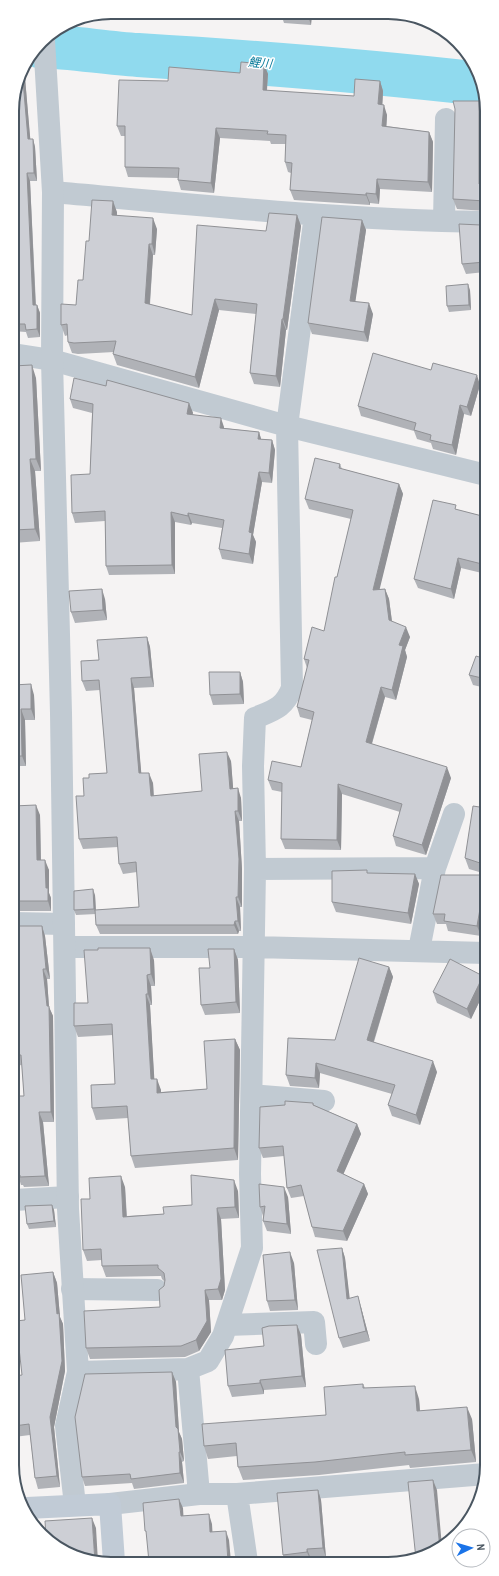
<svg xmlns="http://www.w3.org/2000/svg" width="499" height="1576" viewBox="0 0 499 1576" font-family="'Archivo Narrow','Noto Sans JP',sans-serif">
	<rect width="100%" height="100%" fill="#f5f3f3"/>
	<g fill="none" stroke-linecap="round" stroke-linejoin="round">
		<path stroke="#90daee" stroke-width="44" d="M39,46c33,1 66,7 99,9 114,7 229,16 343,29"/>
		<path stroke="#c1cad2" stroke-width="22" d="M53,192c144,13 288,28 432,30
			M444,221l2,-102
			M13,354l39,6 235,66 199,49
			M255,869l180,-1
			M13,923l51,1
			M65,947h189l232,6
			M419,950l16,-82 19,-54
			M252,1095l72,6
			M14,1200l54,-3
			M72,1289l85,1
			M227,1325l87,-3 2,22
			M78,1372l110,-3
			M199,1494l-11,-125 20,-8 15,-25 29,-88 -2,-74 5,-305 -2,-103 2,-48c19,-8 29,-10 37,-30l-5,-262 28,-211
			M237,1494l10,68
			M110,1504l89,-10h38l249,-20"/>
		<path stroke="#c1cad2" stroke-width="22" d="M44,40l9,152 -1,168 9,353 7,496 10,163 -12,54 9,79"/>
		<path stroke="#c1cbd6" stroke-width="22" d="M27,1508l83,-4 4,58"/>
	</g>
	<path fill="#b0b2b7" d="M312,13l-1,12 -27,-2 -3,-9z
		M374,14h33l15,8 -46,-3z
		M264,64l4,10 -1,17 87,5 26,-15 3,10 -1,14 5,10 -1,11 43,6 4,10 -1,50 -52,-3 -1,15 -9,-1v2l-76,-5 -4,-10 1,-17 -3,-1 -3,-10 1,-18h-15l-1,-3 -50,-3 -6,55 -33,-3 -3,-10v-2l-50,-1 -3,-10v-31h-4l-4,-10 51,-45 72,-8z
		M24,66l6,73h3l2,8 2,34h-7l6,124h1l3,8v24l-12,1 -2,-6 -14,-1v-227l10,-36z
		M483,111v73h2v27l-28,-2 -4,-10z
		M117,212v3l40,14 -2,26h-2l-3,50 42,10 74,-84 31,-16 4,11 -14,104h-1l-6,57 -26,-3 -4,-11 6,-59 -37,-4 -20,78 -82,-23 -4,-11 1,-2 -36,2 -6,-1 -4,-11v-7l-3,1 -4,-11 15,-20 7,-25 6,-39z
		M362,220l4,10 -11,71 18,13 -5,28 -56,-8 -4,-11z
		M485,223v49l-19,2 -4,-10 19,-39z
		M470,290l1,20 -22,2 -2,-6z
		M13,366l23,12 5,93h-6l5,70 -27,2z
		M480,385l-9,31 -7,-2 -8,41 -23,-6 -2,-6 -14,-4 -3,-8 -53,-15 -3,-10z
		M106,386l83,17 4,10 -1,1 32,13v1l35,4 2,7 11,1 3,10 -3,33 -10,-1 -9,53 3,7 -3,22 -31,-5 -3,-10 3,-21 -30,-5 -1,2 -16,-3v52l-66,1 -3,-9 -1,-45 -30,2 -3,-10 18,-39 2,-61 -19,-5 -3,-9z
		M340,464l2,5 57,15 4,10 -24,95h6l4,10 3,22 18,16 -5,13 2,7 -11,43 -11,-3 -13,47 79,34 -25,77 -30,-9 -3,-10 7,-24 -58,-18 -1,56 -56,-1 -4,-10 1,-47 -10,-2 -4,-10 33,-13 11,-47 -12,-3 -3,-10 10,-39 -3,-9 20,-28 27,-112 -42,-10 -4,-10z
		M458,510l28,7v57l-25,-6 -7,31 -36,-11 -4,-9z
		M105,599l2,21 -32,3 -4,-11z
		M147,637l3,10 4,40 -20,1 7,85 12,10 1,13 48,-5 29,-30 2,28 8,9 1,23h-3l3,48v38h-2l1,24h-2l-1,3h-138l-4,-9v-11l-20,1 -2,-5 21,-15 1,15 43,-3 -2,-35 -14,2 -4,-10 -1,-17 -35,2 -4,-10 5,-43 5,-18 18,-5 -7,-83 -14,1 -4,-10 17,-21z
		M486,659v29l-13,-3 -4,-10z
		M240,672l3,10 1,22 -31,1 -3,-10z
		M13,685l21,10 1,25h-10l1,46h-13z
		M13,806l27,9 1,45 8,10v23l2,5v13h-37l-1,-3z
		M486,808v66l-17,-5 -4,-11z
		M415,874l4,10 -8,40 -75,-12 -4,-10z
		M486,876v30l-5,30 -33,-5 -2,-7h-9l-4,-10z
		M42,926l3,10 5,43h-3l2,28 4,9 1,106h-11l6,64 -25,1 -1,-2h-2l-3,-10 -5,-36v-43h11l-2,-31 -9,1v-105l5,-1z
		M234,949l4,11 2,53 -35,2 -4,-10 9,-37z
		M154,960l1,26h-4l1,19h-2l4,74 7,11v2l46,-3 28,-50 5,11 -2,110 -103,8 -4,-12 -3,-38 -32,2 -4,-12 23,-24 -2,-49 -35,2 -4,-11 14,-23z
		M389,967l4,10 -19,65 63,30 -17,53 -28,-9 -4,-11 4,-11 -72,-21 -1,15 -29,-2 -4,-11 49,-35z
		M486,985v3l-15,31 -34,-16 -4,-11z
		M313,1103l1,2 43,19 4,10 -18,40 21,10 4,10 -21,47 -32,-4 -3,-10 -8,-31 -13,2 -4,-10 -3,-32 -21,2 -4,-10z
		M125,1187l2,29 37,-2 28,-9 46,-14 1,27 -18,1 4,71 -3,10h-13l2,32 -12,19 -14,6 -95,2 -4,-11 74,-41 5,-25 -3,-3 -1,-3 -55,1 -4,-11v-6l-15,1 -4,-11 7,-51z
		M288,1197l3,37 -24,-3 -4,-10v-5l-3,-9z
		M52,1205l2,5 2,17 -27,2 -2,-5z
		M342,1248l3,10 4,40 12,9 9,34 -27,7 -4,-10z
		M294,1263l4,47 -28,1 -3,-10z
		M53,1272l4,11 3,34 3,7 2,47 -11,56 6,60 -22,2 -3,-11 -5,-43 -16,2v-61l8,-1 3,-55z
		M297,1325l4,10 5,52 -42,3v4l-32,3 -4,-11 36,-40z
		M172,1372l4,10 3,50 3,7 2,22 -2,1 2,21 -50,6 -2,-6 -47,3 -3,-9z
		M363,1384l2,4 54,11 1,12 52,8 4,43 -66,6 -1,-3 -90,10 -76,5 -5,-13 -1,-11 -29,3 -4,-13 122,-31z
		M318,1490l3,10 5,58 -15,1v3h-25l-3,-7z"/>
	<path fill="#909195" d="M308,13h4l-1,12 -3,-9z
		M264,64l4,10 -2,26 -3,-10z
		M24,66l7,81 -3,-8 -6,-70z
		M380,81l3,10 -1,23 -4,-10z
		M479,101l4,10v83l-4,-10z
		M384,105l3,10 -1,21 -4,-10z
		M216,128l4,10 -6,55 -3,-10z
		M429,132l4,10 -1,50 -4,-10z
		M33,139l2,8 2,34 -3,-8z
		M27,173l3,8 6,132 -3,-8z
		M377,179l3,10 -1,15 -3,-10z
		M366,193l4,10v2l-4,-10z
		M113,201l4,11 -1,14 -4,-11z
		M297,215l4,11 -14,104 -4,-11z
		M153,218l4,11 -2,26 -3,-11z
		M362,220l4,10 -12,81 -4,-10z
		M149,244l4,11 -4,59 -4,-11z
		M468,284l2,6 1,20 -2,-5z
		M215,299l4,11 -20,78 -4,-11z
		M369,303l4,11 -5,28 -4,-10z
		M37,305l3,8v24l-3,-8z
		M282,319l4,11 -6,57 -4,-11z
		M32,365l4,13 5,93 -5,-12z
		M477,375l3,10 -9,31 -4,-9z
		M189,403l4,10 -3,10 -3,-9z
		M460,405l4,9 -8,41 -4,-10z
		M221,418l3,9 -1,10 -3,-9z
		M259,432l3,10 -4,-3z
		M272,440l3,10 -3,33 -3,-10z
		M30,459l5,12 5,70 -5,-12z
		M259,472l3,10 -9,53 3,7 -3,22 -4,-10v-22z
		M399,484l4,10 -26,106 -4,-10z
		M171,512l4,10v52l-3,-9z
		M188,513l4,10 -1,2 -3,-9z
		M458,558l3,10 -7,31 -3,-10z
		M102,589l3,10 2,21 -4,-10z
		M385,589l4,10 4,31 -4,-10z
		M406,627l4,10 -5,13 2,7 -11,43 -4,-10 7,-45z
		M147,637l3,10 4,40 -3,-10z
		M240,672l3,10 1,22 -4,-10z
		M131,678l3,10 8,93 -4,-10z
		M31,684l3,11 1,25 -4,-11z
		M381,687l4,10 -16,56 -3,-11z
		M21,709l4,11 1,46 -4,-10z
		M227,752l4,9 3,38 -4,-10z
		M447,767l4,11 -25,77 -4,-10z
		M149,773l4,10 1,23 -3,-10z
		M338,784l4,10 -1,56 -4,-10z
		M238,788l3,10 1,23 -4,-10z
		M36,805l4,10 1,55 -4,-10z
		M235,811l4,10 3,48v38l-4,-10z
		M45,860l4,10v23l2,5v13l-3,-10 -2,-13z
		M415,874l4,10 -8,40 -3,-11z
		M486,875v31l-5,30 -4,-10z
		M93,889l2,6 1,19 -2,-5z
		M236,897l4,10 1,24 -3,-10z
		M235,921l4,10 -1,3 -4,-9z
		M42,926l3,10 5,43 -4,-10z
		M150,948l4,12 1,26 -4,-12z
		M234,949l4,11 2,53 -4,-11z
		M389,967l4,10 -22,73 -4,-10z
		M43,969l4,10 2,28 4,9 1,106 -3,-10 -4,-106z
		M147,975l4,11 1,19 -4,-11z
		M483,976l3,9v3l-15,31 -4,-10z
		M146,994l4,11 5,85 -4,-11z
		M235,1039l5,11 -2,110 -4,-12z
		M433,1061l4,11 -17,53 -4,-10z
		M316,1063l4,10 -1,15 -4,-10z
		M157,1079l4,11v14l-4,-11z
		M39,1112l4,10 6,64 -4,-10z
		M357,1124l4,10 -21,48 -3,-11z
		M121,1176l4,11 2,40 -4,-10z
		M234,1180l4,11 1,27 -4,-11z
		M364,1184l4,10 -21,47 -4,-10z
		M284,1187l4,10 3,37 -4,-10z
		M52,1205l2,5 2,17 -2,-6z
		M217,1208l4,11 4,71 -3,10 -4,-11z
		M342,1248l3,10 6,51 -4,-10z
		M290,1252l4,11 4,47 -3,-10z
		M53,1272l4,11 3,34 3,7 2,47 -11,56 6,60 -3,-11 -7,-59 7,-103z
		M205,1290l4,10 2,32 -12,19 -3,-11z
		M358,1296l3,11 9,34 -4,-10z
		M297,1325l4,10 5,52 -4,-11z
		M172,1372l4,10 3,50 3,7 2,22 -4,-9 -4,-25z
		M260,1380l4,10v4l-4,-11z
		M415,1386l4,13 2,25 -4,-13z
		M467,1407l5,12 4,43 -5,-12z
		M179,1452l3,10 2,21 -4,-10z
		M433,1480l4,10 5,57 -2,2z
		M318,1490l3,10 5,58 -3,-10z
		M179,1499l4,9 1,18 -3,-10z
		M209,1514l3,10 1,17 -3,-9z
		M92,1518l4,10 2,34h-3z
		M226,1531l3,9 2,22h-3z
		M307,1549l4,10v3l-4,-10z"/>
	<path fill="#cdcfd5" stroke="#909195" d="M281,13h27v3l-27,-2z
		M241,62l23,2 -1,26 91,6 1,-17 25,2 -2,23 6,1 -2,21 47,6 -1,50 -51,-3 -1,15 -10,-1v2l-76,-5 2,-27 -7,-1 1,-27 -19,-1 1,-3 -52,-3 -5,55 -33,-3 1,-12 -54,-1v-41h-8l2,-46 49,1 1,-14 71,6z
		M22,69l6,70h5l1,34h-7l6,132h4v24l-11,1 -1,-6h-13v-220z
		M453,101h26v83h6v17l-32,-2 2,-90z
		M92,200l21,1 -1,14 41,3 -1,26h-3l-4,59 47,12 5,-90 69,6 3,-18 28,2 -14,104h-1l-6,57 -26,-3 7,-69 -42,-5 -20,78 -82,-23 3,-13 -42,2 -6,-1 -1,-18 -6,1v-21l15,1 2,-25h5l3,-39h3z
		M322,217l40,3 -12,81 19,2 -5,29 -56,-9z
		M485,223v39l-23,2 -3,-40 22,1z
		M468,284l1,21 -22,1 -1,-20z
		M373,353l58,17 2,-7 44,12 -10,32 -7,-2 -8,40 -22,-5 1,-5 -17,-5 2,-7 -58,-17z
		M32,365l4,94h-6l5,70 -22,1v-164z
		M74,378l32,8 1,-6 82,23 -2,11 34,4 -1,10 39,4 -1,7 14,1 -3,33 -10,-1 -10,60 3,1 -3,21 -30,-5 5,-29 -36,-7v3l-17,-4 1,53 -66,1 -1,-55 -33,2 -1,-38 19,-1 3,-70 -23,-5z
		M315,458l25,6 -1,4 60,16 -26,106 12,-1 4,31 17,7 -7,18 4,1 -11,44 -11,-3 -15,55 81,25 -25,78 -29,-9 9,-32 -64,-20 -1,56 -56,-1 1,-56 -14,-3 4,-19 29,6 13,-55 -17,-5 12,-47 -5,-1 8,-32 12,4 11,-54h2l16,-67 -48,-11z
		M433,500l23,5 -1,4 31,8v48l-28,-7 -7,31 -37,-10z
		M102,589l1,21 -32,2 -2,-21z
		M147,637l4,40 -20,1 8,95h10l2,23 51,-5 -3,-37 28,-2 3,37 8,-1v23h-3l4,48 -1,38h-2l2,24h-3l-1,4h-138l-1,-15 44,-3 -3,-45 -17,2 -2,-27 -38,2 -3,-43h8l-1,-18h6v-4l18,-1 -8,-93 -17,1 -1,-20 18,-1 -2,-20z
		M476,656l10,3v20l-17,-4z
		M209,672h31v22l-30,1z
		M31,684v25h-10l1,47h-9v-71z
		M36,805l1,55h8l1,28h2v13h-35v-95z
		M473,806l13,2v57l-21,-7z
		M367,870v3l48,1 -7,39 -76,-11v-31z
		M441,875h45l-9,51 -33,-5 1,-7h-12z
		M93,889l1,20 -20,1v-19z
		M15,926h27l4,43h-3l4,37h2l2,106h-12l6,64 -25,1v-2h-2l-5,-41v-38h11l-3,-41h-8v-94l5,-1z
		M98,948h52l1,26 -4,1 1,19h-2l5,85h6v14l50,-4 -3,-48 31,-2 -1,109 -103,8 -4,-50 -35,2 -1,-23 24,-1 -3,-60 -38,2v-23h14l-4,-53h14z
		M208,949h26l2,53 -35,3 -2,-37h11z
		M359,958l30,9 -22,73 66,21 -17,54 -28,-10 7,-20 -79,-22 -1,15 -29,-3 2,-37 47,2z
		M450,959l33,17 -16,33 -34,-17z
		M285,1101l28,2v2l44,19 -20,47 27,13 -21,47 -31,-4 -11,-42 -14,3 -4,-42 -24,2 1,-41 25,-2z
		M191,1175l43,5 1,27 -18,1 4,71 -3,10 -13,1 2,31 -11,19 -15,6 -95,2 -2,-37 76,-4 -1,-17 5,-4 1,-6 -1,-7 -6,-5v-3l-56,1 -1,-17 -18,1 -2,-51h9l-1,-21 32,-2 2,41 41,-3 -1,-7 29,-2z
		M259,1184l25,3 3,37 -24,-3 2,-15 -5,1z
		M52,1205l2,16 -27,3 -2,-18z
		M342,1248l5,51 11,-3 8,35 -27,7 -22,-88z
		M290,1252l5,48 -28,1 -4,-46z
		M53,1272l4,42 2,-1 3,48 -12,56 7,59 -22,2 -6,-54 -15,2v-50l8,-1 -6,-54 9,-1 -4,-45z
		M297,1325l5,51 -42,4v3l-32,3 -3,-36 39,-4 -2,-18 7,-2z
		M172,1372l4,55 2,2 2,23h-1l1,21 -49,6 -1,-5 -48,3 -7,-60 10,-43z
		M363,1384v4l52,-2 2,25 50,-4 4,43 -66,5v-3l-90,10 -77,5 -2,-24 -32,3 -2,-22 124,-9 -2,-28z
		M433,1480l7,69 -2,2 -22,8 -8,-77z
		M318,1490l5,58 -16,1v3l-24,3 -6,-62z
		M179,1499l2,17 28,-2 1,18 16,-1 2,31 7,-1 1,1h-87l-3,-31h-1l-2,-28z
		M92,1518l3,44h-3l-46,-25 -1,-16z"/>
	<g text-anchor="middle" stroke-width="3" stroke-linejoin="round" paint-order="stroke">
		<g font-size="12" font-style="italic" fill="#0c7c9b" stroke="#fff">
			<text transform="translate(260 63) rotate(5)" y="4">鯉川</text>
		</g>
	</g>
	<path d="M0 0H499V1576H0ZM111 19H388A92 92 0 0 1 480 111V1465A92 92 0 0 1 388 1557H111A92 92 0 0 1 19 1465V111A92 92 0 0 1 111 19Z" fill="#fff" fill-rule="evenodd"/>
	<path fill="none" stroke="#4a5661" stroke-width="2" d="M111 19H388A92 92 0 0 1 480 111V1465A92 92 0 0 1 388 1557H111A92 92 0 0 1 19 1465V111A92 92 0 0 1 111 19Z"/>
	<g transform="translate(471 1548) rotate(85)"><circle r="19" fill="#ffffff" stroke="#b7bbc0"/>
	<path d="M0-3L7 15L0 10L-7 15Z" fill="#1a73e8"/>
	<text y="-6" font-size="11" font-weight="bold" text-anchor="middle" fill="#4a5661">N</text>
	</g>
</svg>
